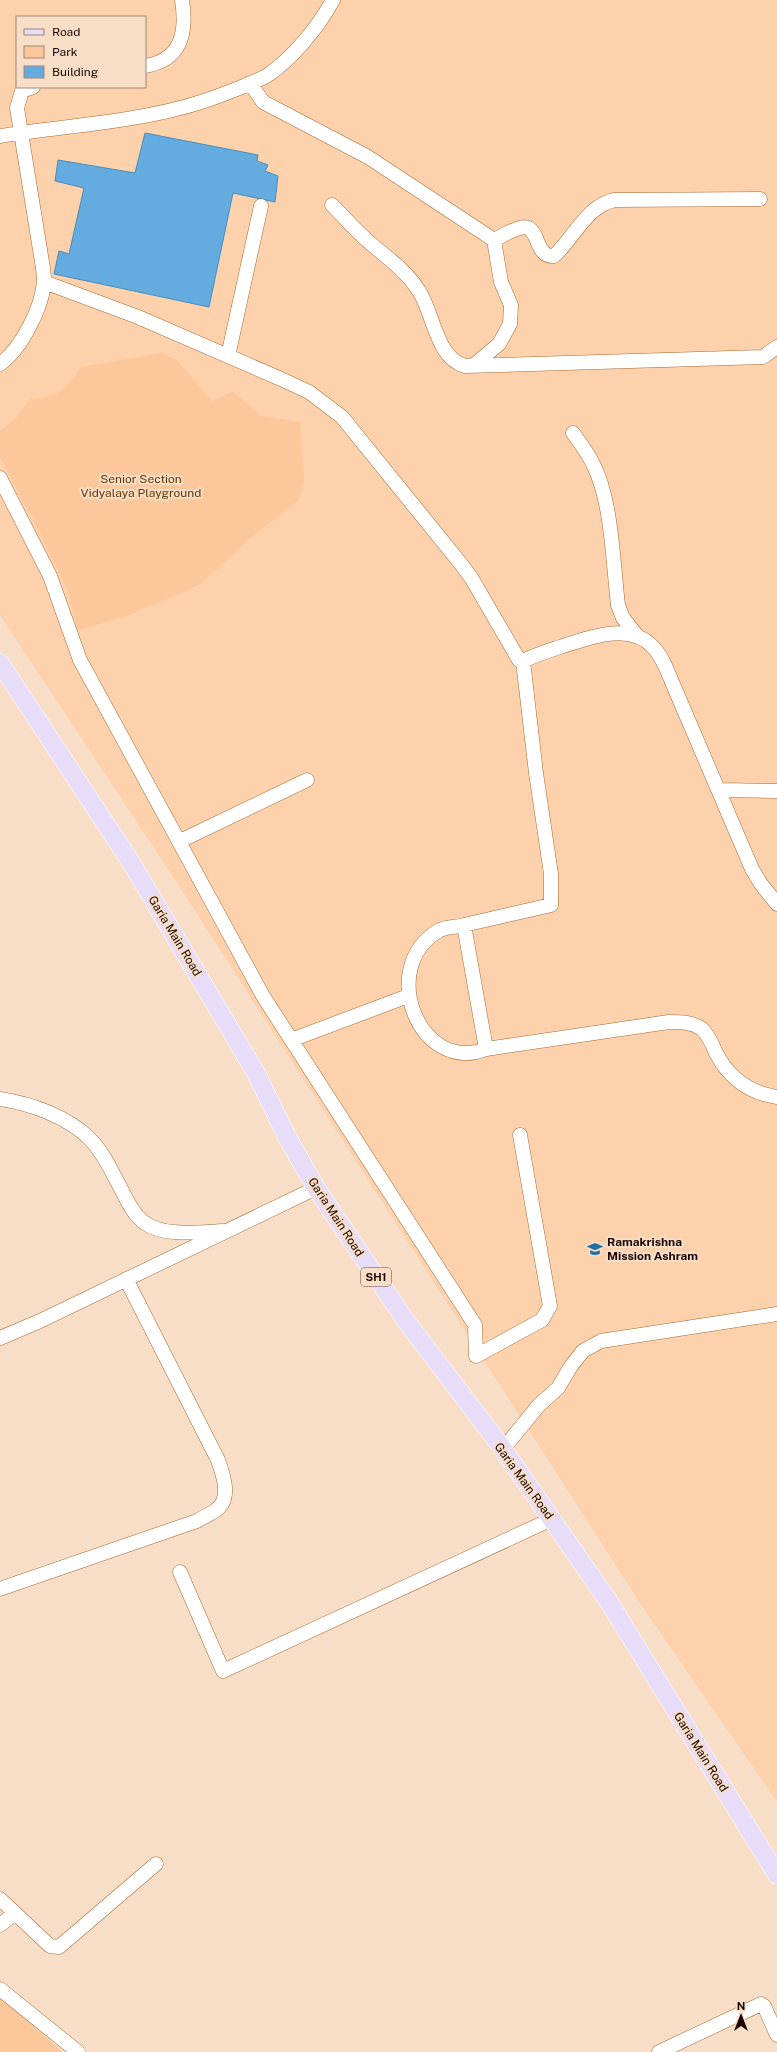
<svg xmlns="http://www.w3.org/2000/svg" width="777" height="2052" viewBox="0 0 777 2052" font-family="'Public Sans',sans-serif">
	<rect width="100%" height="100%" fill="#f8ddc7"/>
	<path fill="#fdd1ac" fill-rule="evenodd" d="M0,0h777v1802l-133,-193 -463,-720 -181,-274zM17,17h128v70h-128z"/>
	<path fill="#fcc79a" d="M161,353l16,7 35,41 21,-9 29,24 38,6 4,61 -6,18 -45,35 -54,49 -72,31 -49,14 -10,-39 -34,-70 -34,-64v-26l16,-13 14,-19c30,-2 34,-9 51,-32z
		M0,1995l62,57h-62z"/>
	<path fill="#64ace0" stroke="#458dbf" d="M145,133l113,22 -1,6 11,4 -3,6 13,5 -3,26 -42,-9 -24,114 -155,-33 5,-23 10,3 15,-66 -29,-7 3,-21 77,13z"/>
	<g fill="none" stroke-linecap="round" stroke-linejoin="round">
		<g stroke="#a5692f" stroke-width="15">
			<path id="minor" d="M145,66c37,-6 42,-34 37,-66
				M250,83l13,19 105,55 126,83 7,42 10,23 -1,19 -11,20 -25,21
				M0,136c77,-12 156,-14 229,-44 12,-5 27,-10 39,-17 26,-18 50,-48 65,-75
				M332,205c12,12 24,26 37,37 18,16 37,28 50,49 15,23 17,67 46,75l298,-9 14,-10
				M494,240c8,-4 17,-10 26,-12 21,-6 13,30 34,28 20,-18 33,-51 61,-56l145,-1
				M44,282l94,35 143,62 28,13 33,25 119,147 11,15 47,81 4,1c12,-6 25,-10 37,-14 28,-9 69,-26 93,0 9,9 14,23 19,35l80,187 9,15 16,20
				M228,356l33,-150
				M0,364c21,-15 43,-57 44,-84 0,-6 -1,-12 -2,-18l-25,-154 5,-17 11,-4
				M573,433c7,10 15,20 20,31 19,36 20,100 25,141l5,13 15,19
				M0,478l50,98 30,84 183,336 212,329 1,31 66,-36 8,-14 -30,-171
				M720,790l57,1
				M180,841l127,-61
				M464,925l87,-20v-31l-15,-101 -13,-112
				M291,1040l117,-44
				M486,1049l-22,-124c-9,3 -18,1 -26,6 -61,37 -18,144 48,118l183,-27c12,0 23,0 33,7 6,5 11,17 14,24 13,25 34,40 61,44
				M0,1099c31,5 67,17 90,40 12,12 20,29 28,44 7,13 14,31 27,40 19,14 55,9 78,8
				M0,1338l40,-17 276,-133
				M503,1449l36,-44 19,-17 13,-22 12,-15 18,-10 176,-27
				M180,1572l43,99 329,-152
				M0,1589l197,-68c6,-4 14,-7 19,-11 16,-11 7,-36 2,-50l-92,-181
				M0,1899l50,47 9,1 97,-83
				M0,1925l15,-12
				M0,1989l78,63
				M659,2052l102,-48 3,2 13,29"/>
		</g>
		<g stroke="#fff" stroke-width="19">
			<path id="major" d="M0,663l132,201 124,209 31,64 29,51 90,133 97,128 106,153 168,273"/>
		</g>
		<use href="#minor" stroke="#fff" stroke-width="14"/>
		<use href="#major" stroke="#e7ddf8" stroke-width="18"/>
	</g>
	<defs>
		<g id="school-bare" transform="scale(1.2)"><path d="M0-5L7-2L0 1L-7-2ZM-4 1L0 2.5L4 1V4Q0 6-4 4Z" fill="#216fa2" stroke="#f8ddc7" stroke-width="2.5" paint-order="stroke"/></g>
	</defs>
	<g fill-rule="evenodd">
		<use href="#school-bare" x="595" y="1249"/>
	</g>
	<g text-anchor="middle" stroke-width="4" stroke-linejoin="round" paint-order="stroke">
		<rect fill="#f8ddc7" stroke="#5d463c" stroke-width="1" x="361" y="1268" width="30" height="18" rx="3"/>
		<g font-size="11" font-weight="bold" fill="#1a0500">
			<text x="376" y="1281">SH1</text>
		</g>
		<g font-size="12" fill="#623600" stroke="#f8ddc7">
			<text x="141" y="483">Senior Section<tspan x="141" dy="14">Vidyalaya Playground</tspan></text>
		</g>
		<g font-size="12" fill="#1a0500" stroke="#f8ddc7">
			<text transform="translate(175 936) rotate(59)" y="4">Garia Main Road</text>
			<text transform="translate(336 1217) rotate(57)" y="4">Garia Main Road</text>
			<text transform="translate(524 1481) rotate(54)" y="4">Garia Main Road</text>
			<text transform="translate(701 1752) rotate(58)" y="4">Garia Main Road</text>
		</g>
		<g font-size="12" font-weight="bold" fill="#1a0500" stroke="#f8ddc7" text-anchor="start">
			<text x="607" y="1246">Ramakrishna<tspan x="607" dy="14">Mission Ashram</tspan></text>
		</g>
	</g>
	<rect x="16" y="16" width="130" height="72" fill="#f8ddc7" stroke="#9f8777"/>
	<rect x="24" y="29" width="20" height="6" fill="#e7ddf8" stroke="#9f8777"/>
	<text x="52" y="36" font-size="12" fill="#1a0500">Road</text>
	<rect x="24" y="46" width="20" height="12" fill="#fcc79a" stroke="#9f8777"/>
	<text x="52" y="56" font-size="12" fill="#1a0500">Park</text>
	<rect x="24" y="66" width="20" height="12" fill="#64ace0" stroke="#9f8777"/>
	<text x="52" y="76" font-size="12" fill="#1a0500">Building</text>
	<g transform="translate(741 2016)" stroke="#f8ddc7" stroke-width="3" paint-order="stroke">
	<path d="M0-3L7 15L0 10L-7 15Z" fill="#1a0500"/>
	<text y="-6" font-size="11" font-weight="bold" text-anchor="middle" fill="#1a0500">N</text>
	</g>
</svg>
